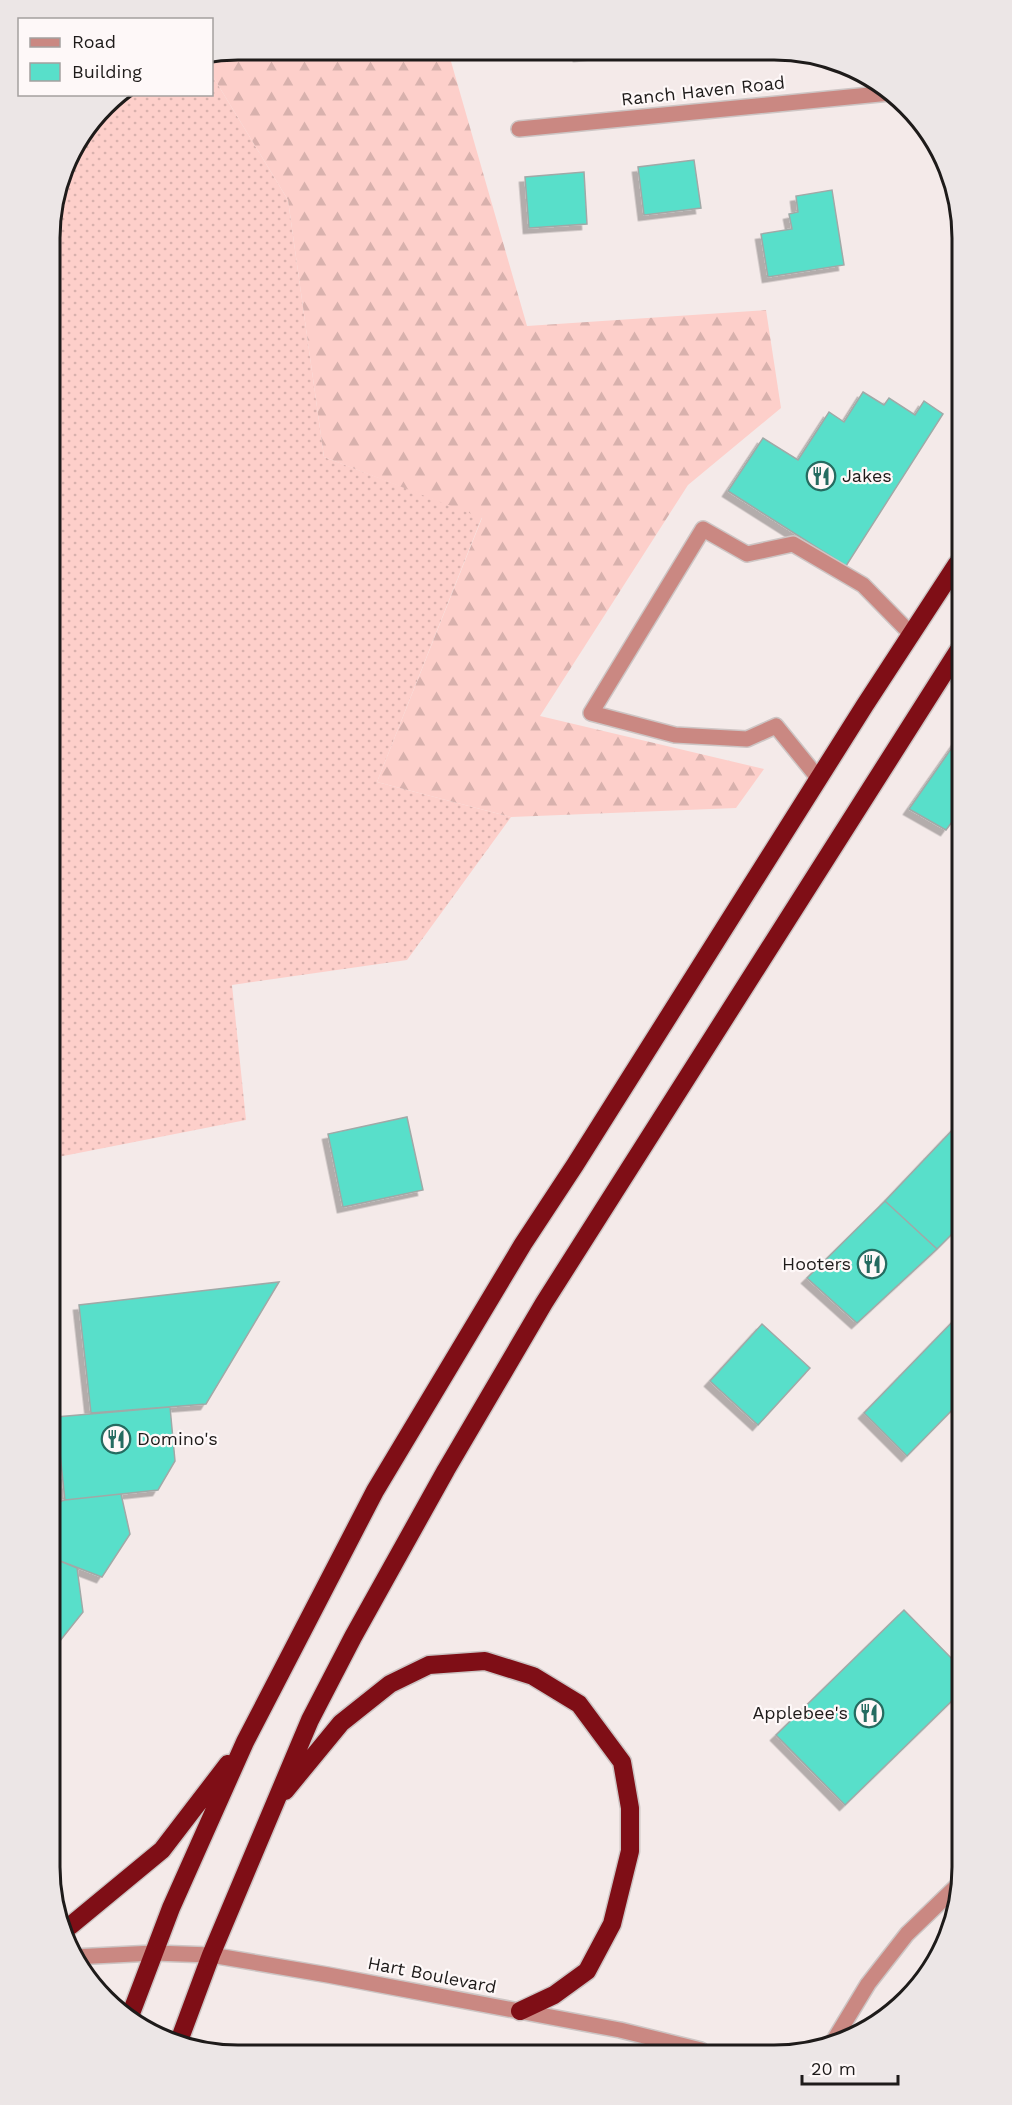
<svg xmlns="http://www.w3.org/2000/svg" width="1012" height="2105" viewBox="0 0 1012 2105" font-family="'Work Sans',sans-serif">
	<defs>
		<pattern id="grass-dots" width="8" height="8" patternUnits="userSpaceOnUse" patternTransform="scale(1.5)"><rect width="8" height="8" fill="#fdcfca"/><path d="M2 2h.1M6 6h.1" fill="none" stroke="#d8b1ad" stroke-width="1.8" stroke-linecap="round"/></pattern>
		<pattern id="forest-firs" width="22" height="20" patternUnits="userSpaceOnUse" patternTransform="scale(1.5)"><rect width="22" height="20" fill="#fdcfca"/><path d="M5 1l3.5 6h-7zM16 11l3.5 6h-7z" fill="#d8b1ad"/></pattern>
		<filter id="shadow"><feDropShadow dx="-5.5" dy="5.5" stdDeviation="0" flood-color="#0004"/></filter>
	</defs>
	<rect width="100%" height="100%" fill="#f4eae9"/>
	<path fill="url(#grass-dots)" d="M212,75l76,125 36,257 158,60 -105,265 134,35 -104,143 -175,25 14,135 -193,38 -3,-932 19,-71 45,-58 3,-3h95z"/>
	<path fill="url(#forest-firs)" d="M238,50l210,1 79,275 239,-16 15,98 -93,77 -148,231 224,53 -28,39 -225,9 -134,-35 105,-264 -158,-61 -36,-257 -76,-125v-20z"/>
	<path fill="#58dfca" stroke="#a0a9a7" stroke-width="1.5" filter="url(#shadow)" d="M578,52h35l-34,4z
		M694,160l7,48 -57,7 -6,-48z
		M584,172l3,52 -58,4 -4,-51z
		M832,190l12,75 -76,12 -7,-43 31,-5 -3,-15 9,-2 -2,-16z
		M863,392l21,13 5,-7 26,17 9,-14 19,13 -97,152 -118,-75 35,-53 35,22 31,-48 15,10z
		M958,739v75l-12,16 -37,-21z
		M407,1117l16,73 -80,17 -15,-73z
		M959,1123l1,103 -23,23 -52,-48z
		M885,1201l52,48 -80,74 -50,-45z
		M279,1282l-73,122 -115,9 -12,-108z
		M960,1314v88l-53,54 -43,-43z
		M762,1324l48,44 -52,57 -48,-44z
		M170,1407l5,54 -17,29 -93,10 -9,-83z
		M121,1494l9,40 -28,43 -47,-18v-56l10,-3z
		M55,1559l22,9 6,44 -28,35z
		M904,1610l57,58v24l-116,113 -69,-70z"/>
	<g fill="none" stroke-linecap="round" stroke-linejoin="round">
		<g stroke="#cdc5c4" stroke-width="18">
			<path id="minor" d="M519,129l371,-36
				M819,779l-43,-53 -29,13 -72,-4 -84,-22 112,-184 44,25 46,-10 70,41 48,49
				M73,1957l81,-4 57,2 117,20 292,55 81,20
				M831,2045l37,-61 39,-50 55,-53"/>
		</g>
		<g stroke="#cdc5c4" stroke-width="21">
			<path id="highway" d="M285,1791l56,-68 49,-39 39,-19 56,-4 48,15 46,28 43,58 8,46v43l-18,73 -25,47 -33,24 -34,16
				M62,1930l8,-4 92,-76 66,-86
				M130,2016l41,-108 74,-166 130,-251 148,-247 52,-79 290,-460 92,-141
				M179,2041l32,-86 99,-235 43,-83 93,-167 98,-167 414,-652"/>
		</g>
		<use href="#minor" stroke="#ca8882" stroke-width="15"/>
		<use href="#highway" stroke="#7f0e16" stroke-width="18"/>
	</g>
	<defs>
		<g id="restaurant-ring" transform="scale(1.5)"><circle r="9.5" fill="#fef8f8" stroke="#256b60" stroke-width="1.5"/><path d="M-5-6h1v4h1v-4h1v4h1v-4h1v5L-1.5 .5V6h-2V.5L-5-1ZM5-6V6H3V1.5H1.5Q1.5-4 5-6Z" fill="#256b60"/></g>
	</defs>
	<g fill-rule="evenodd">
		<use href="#restaurant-ring" x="821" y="476"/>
		<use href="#restaurant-ring" x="872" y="1264"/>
		<use href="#restaurant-ring" x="116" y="1439"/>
		<use href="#restaurant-ring" x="869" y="1713"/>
	</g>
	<g text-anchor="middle" stroke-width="4.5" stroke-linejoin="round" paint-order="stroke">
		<g font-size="18" fill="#1e1b1a" stroke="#fef8f8">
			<text transform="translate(703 91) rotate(-6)" y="6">Ranch Haven Road</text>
			<text transform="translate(432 1975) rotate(11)" y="6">Hart Boulevard</text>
		</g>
		<g font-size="18" fill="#1e1b1a" stroke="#fef8f8" text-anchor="start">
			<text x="842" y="482">Jakes</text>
			<text x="851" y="1270" text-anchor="end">Hooters</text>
			<text x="137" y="1445">Domino's</text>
			<text x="848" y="1719" text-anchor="end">Applebee's</text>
		</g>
	</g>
	<path d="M0 0H1012V2105H0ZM238 60H774A178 178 0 0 1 952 238V1867A178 178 0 0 1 774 2045H238A178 178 0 0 1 60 1867V238A178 178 0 0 1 238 60Z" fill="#ece6e6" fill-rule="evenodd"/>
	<path fill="none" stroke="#1e1b1a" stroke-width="3" d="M238 60H774A178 178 0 0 1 952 238V1867A178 178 0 0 1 774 2045H238A178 178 0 0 1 60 1867V238A178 178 0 0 1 238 60Z"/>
	<rect x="18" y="18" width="195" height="78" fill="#fef8f8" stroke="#a4a09f" stroke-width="1.5"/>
	<rect x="30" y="38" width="30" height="9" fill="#ca8882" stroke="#a4a09f" stroke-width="1.5"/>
	<text x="72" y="48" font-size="18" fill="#1e1b1a">Road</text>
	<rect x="30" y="63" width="30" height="18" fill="#58dfca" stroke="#a4a09f" stroke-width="1.5"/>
	<text x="72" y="78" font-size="18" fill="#1e1b1a">Building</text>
	<path d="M802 2075v9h96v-9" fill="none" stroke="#1e1b1a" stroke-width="3"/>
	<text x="811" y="2075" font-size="18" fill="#1e1b1a" stroke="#fef8f8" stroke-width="4.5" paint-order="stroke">20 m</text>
</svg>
